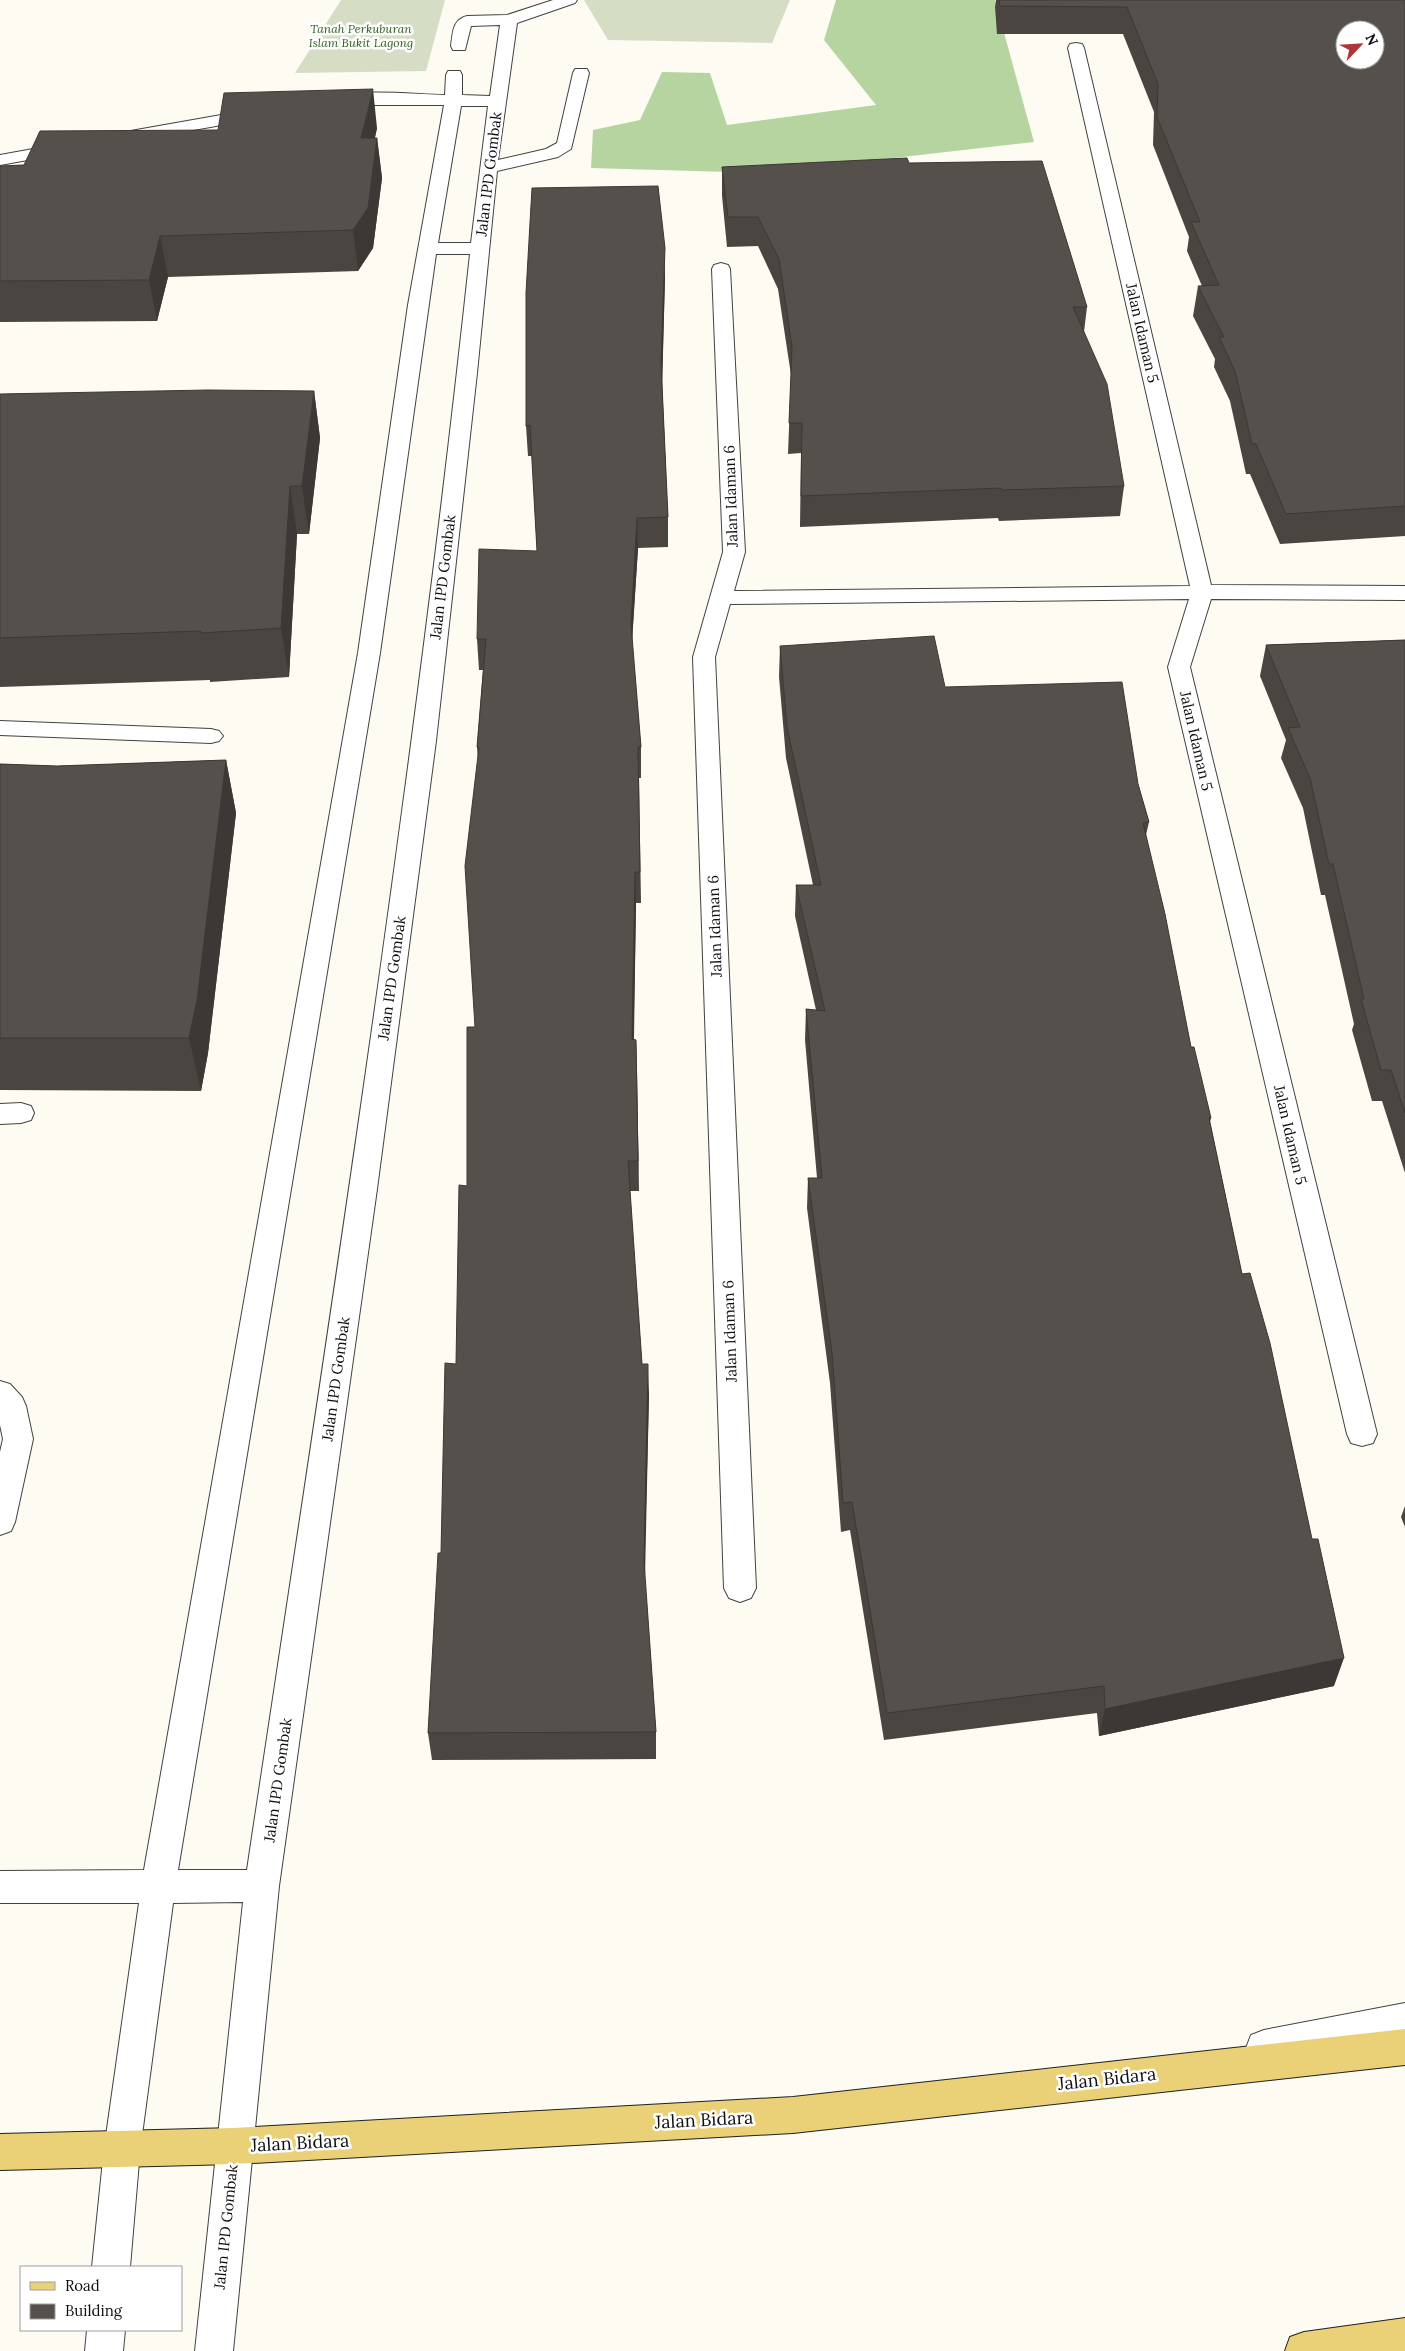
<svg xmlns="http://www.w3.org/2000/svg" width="1405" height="2351" viewBox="0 0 1405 2351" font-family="Lora,serif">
	<rect width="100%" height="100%" fill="#fdfbf2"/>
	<path fill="#b6d49f" d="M836,0h159l39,142 -271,31 -172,-5 2,-38 47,-10 22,-48 48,1 17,52 149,-20 -52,-65z"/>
	<path fill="#d5dec4" d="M341,0h104l-19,71 -131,2z
		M584,0h206l-18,43 -164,-3z"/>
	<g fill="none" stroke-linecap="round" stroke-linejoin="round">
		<g stroke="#424242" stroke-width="2">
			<path id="minor" d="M553,0h24l-2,3 -58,20 -19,137 48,-11 11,-6 16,-70 2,-4h12l2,4 -18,76 -13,8 -61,14 -20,202 -41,368 -59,448 -98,697 -46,465h-38l48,-449 -70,1 -33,247 -10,117h-38l12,-117 35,-247h-139v-32l144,-1 214,-1217 50,-348 36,-200h-113l-3,-4 3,-4c35,-8 77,-3 114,-2l1,-20 2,-4h12l2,4v20l28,1 10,-71 -29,1 -6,24h-12l-2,-4c2,-13 1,-26 16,-30l40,-1zM461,106h27l-17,137h-33zM436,254h34c-58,541 -142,1078 -223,1616h-69l202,-1217z
				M1076,43l6,1 2,4 127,537 194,1v14l-194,-1 -21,68 187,767 -4,9 -11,3 -11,-3 -4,-9 -179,-767 21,-68 -459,5 -15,53 41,931 -5,10 -11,4 -11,-4 -5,-10 -31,-931 30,-105 -11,-283 2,-4 7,-2 7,2 2,4 15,283 -11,39 456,-5 -122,-538 2,-4z
				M255,109l6,1 3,4 -3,4 -136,24 -6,-1 -3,-4 3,-4 6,-1z
				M66,143l6,1 3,4 -3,4 -72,13v-10z
				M0,721l211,8 8,2 4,5 -4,5 -8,2 -211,-8z
				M21,1103l10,3 3,7 -3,7 -10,3 -21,1v-20z
				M0,1381l10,3 12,13 4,9 7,33 -18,83 -4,9 -11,4v-83l3,-13 -3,-14z
				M1405,2003v34l-141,29 -13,-5 -5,-13 5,-13 13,-5z
				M87,2330h38l-2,21h-38z"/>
		</g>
		<g stroke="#202020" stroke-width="2">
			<path id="major" d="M1405,2029v36l-612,68 -559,31 -234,6v-36l234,-6 559,-31z
				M1405,2318v33h-120l5,-14 14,-5z"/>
		</g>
		<use href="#minor" fill="#fff" fill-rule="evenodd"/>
		<use href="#major" fill="#ead076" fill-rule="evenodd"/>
	</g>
	<path fill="#4a4541" d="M996,0h409v536l-125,8 -30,-70h-4l-16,-73 -16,-34 1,-8 -22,-43 5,-30h4l-15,-35 2,-14 -36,-92 1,-33 -31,-78h-126l-2,-27z
		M377,128l-2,10h2l5,40 -9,70 -15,23 -190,6 -11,44 -157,1v-156l24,-1z
		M909,163l178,144 -3,25 40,154 -4,30 -121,5 -1,-3 -198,9 1,-74 -13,1 3,-79 -13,-86 -20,-43 -31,1 -5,-51v-29z
		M665,277l-3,104 6,136v30l-30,1 -6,95 9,104v31h-2l2,125h-5l-2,136 2,1 3,151h-9l12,173 7,30 -4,184 11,154v27l-224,1 -4,-27 28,-369 11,-178 8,-159 3,-267 -1,-13 6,-77h-4l-2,-31 60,-88 -5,-95h-4l-2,-30z
		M314,391l6,47 -11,96h-12l-8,143 -79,5v-2l-210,7v-293z
		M1405,640v533l-23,-72h-10l-20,-71 2,-6 -29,-129h-4l-18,-87 -22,-50 5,-18 -26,-64 6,-31z
		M780,646l165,41 193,97 11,38 -3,13 45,212 20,71 -1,4 32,152 92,412 -235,50 -2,-23 -213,27 -34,-210 -9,2 -11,-149 -23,-175 1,-30h9l-12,-138 1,-31 10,1 -21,-94 1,-31h17l-27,-127 -7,-81z
		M226,760l10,53 -28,240 -7,38 -201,-1v-326l57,2z
		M1405,1506v21l-4,-10z"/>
	<path fill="#3c3835" d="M373,89l4,39 -12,50 -4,-40z
		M377,138l5,40 -9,70 -15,23 -5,-41z
		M160,236l8,41 -11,44 -8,-41z
		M665,248v29l-3,115 -1,-29z
		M314,391l6,47 -11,96 -7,-48z
		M290,486l7,48 -8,143 -8,-49z
		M637,518l1,30 -7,107v-31z
		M226,760l10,53 -28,240 -7,38 -12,-53z
		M635,872l1,31 -3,167 -1,-31z
		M636,1040l1,30 2,121 -1,-30z
		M648,1364l1,30 -5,195v-28z
		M1344,1658l-10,28 -235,50 6,-27z"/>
	<path fill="#56504c" stroke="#3c3835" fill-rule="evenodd" d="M999,0h406v506l-119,8 -30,-70h-4l-17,-73 -16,-34h5l-26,-51 21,-1 -28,-63h9l-43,-105 1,-33 -31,-77 -127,-1zM1345,30h30v30h-30z
		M373,89l-12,49h16l-9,70 -15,22 -193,6 -11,44 -149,1v-115l24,-1 16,-34 178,-1 6,-37z
		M907,158l2,5 133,-2 45,146h-14l34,77 17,102 -122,4 -1,-2 -200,8 1,-73h-13l3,-76 -13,-88 -21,-42h-30l-6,-50z
		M658,186l7,62 -4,115 7,154 -31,1 -6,106 10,123h-3l2,125h-5l-3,167 4,1 2,121h-10l14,203h6l-4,197 12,171 -228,1 10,-180h3l4,-190 11,1 3,-179 8,1v-159h8l-10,-161 14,-119h-2l9,-108h-9l2,-90 58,2 -7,-126 -4,1v-133l6,-105z
		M208,390l106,1 -12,95h-12l-9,142 -80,5v-2l-201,7v-244z
		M934,636l11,51 177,-5 16,102 11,38 -6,1 22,91 26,133h3l17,71h-2l33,156 8,-1 20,70 42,196h6l26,119 -239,51 -1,-23 -217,27 -35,-211 -9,1 -11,-150 -24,-175h14l-16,-169 19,2 -29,-126h25l-34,-158 -7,-81z
		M1405,640v473l-14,-43h-10l-20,-71h3l-31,-135h-4l-19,-86 -22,-50 12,-1 -34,-82z
		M226,760l-29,240 -8,38h-189v-274l57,2z"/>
	<g text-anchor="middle" stroke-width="5" stroke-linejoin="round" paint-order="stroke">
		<g font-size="12" font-style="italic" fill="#306026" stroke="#fff">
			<text x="361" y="33">Tanah Perkuburan<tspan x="361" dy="14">Islam Bukit Lagong</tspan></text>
		</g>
		<g font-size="15" fill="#0f0f0f" stroke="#fff">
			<text transform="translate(489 174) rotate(-83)" y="5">Jalan IPD Gombak</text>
			<text transform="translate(1142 333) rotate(77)" y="5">Jalan Idaman 5</text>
			<text transform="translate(731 496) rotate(-92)" y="5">Jalan Idaman 6</text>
			<text transform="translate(443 577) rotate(-83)" y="5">Jalan IPD Gombak</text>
			<text transform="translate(1196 741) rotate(77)" y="5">Jalan Idaman 5</text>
			<text transform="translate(715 926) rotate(-92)" y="5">Jalan Idaman 6</text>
			<text transform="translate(392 978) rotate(-82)" y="5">Jalan IPD Gombak</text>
			<text transform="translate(1290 1135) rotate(77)" y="5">Jalan Idaman 5</text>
			<text transform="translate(730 1331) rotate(-92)" y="5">Jalan Idaman 6</text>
			<text transform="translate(336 1379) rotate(-82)" y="5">Jalan IPD Gombak</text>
			<text transform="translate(278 1780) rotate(-82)" y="5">Jalan IPD Gombak</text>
			<text transform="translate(226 2227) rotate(-84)" y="5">Jalan IPD Gombak</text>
		</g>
		<g font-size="18" fill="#0f0f0f" stroke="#fff">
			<text transform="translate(1107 2079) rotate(-6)" y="6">Jalan Bidara</text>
			<text transform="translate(704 2120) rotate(-3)" y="6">Jalan Bidara</text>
			<text transform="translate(300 2143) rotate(-3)" y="6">Jalan Bidara</text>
		</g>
	</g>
	<rect x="20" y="2266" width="162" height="65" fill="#ffffff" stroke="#9f9f9f"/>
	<rect x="30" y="2282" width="25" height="8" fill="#ead076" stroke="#9f9f9f"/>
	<text x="65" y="2291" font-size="15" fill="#0f0f0f">Road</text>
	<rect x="30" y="2304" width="25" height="15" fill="#56504c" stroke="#9f9f9f"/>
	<text x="65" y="2316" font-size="15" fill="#0f0f0f">Building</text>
	<g transform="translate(1360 45) rotate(65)"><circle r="24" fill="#ffffff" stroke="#9f9f9f"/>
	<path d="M0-4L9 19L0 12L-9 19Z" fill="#b03538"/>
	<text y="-8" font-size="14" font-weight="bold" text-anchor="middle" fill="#0f0f0f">N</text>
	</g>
</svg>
